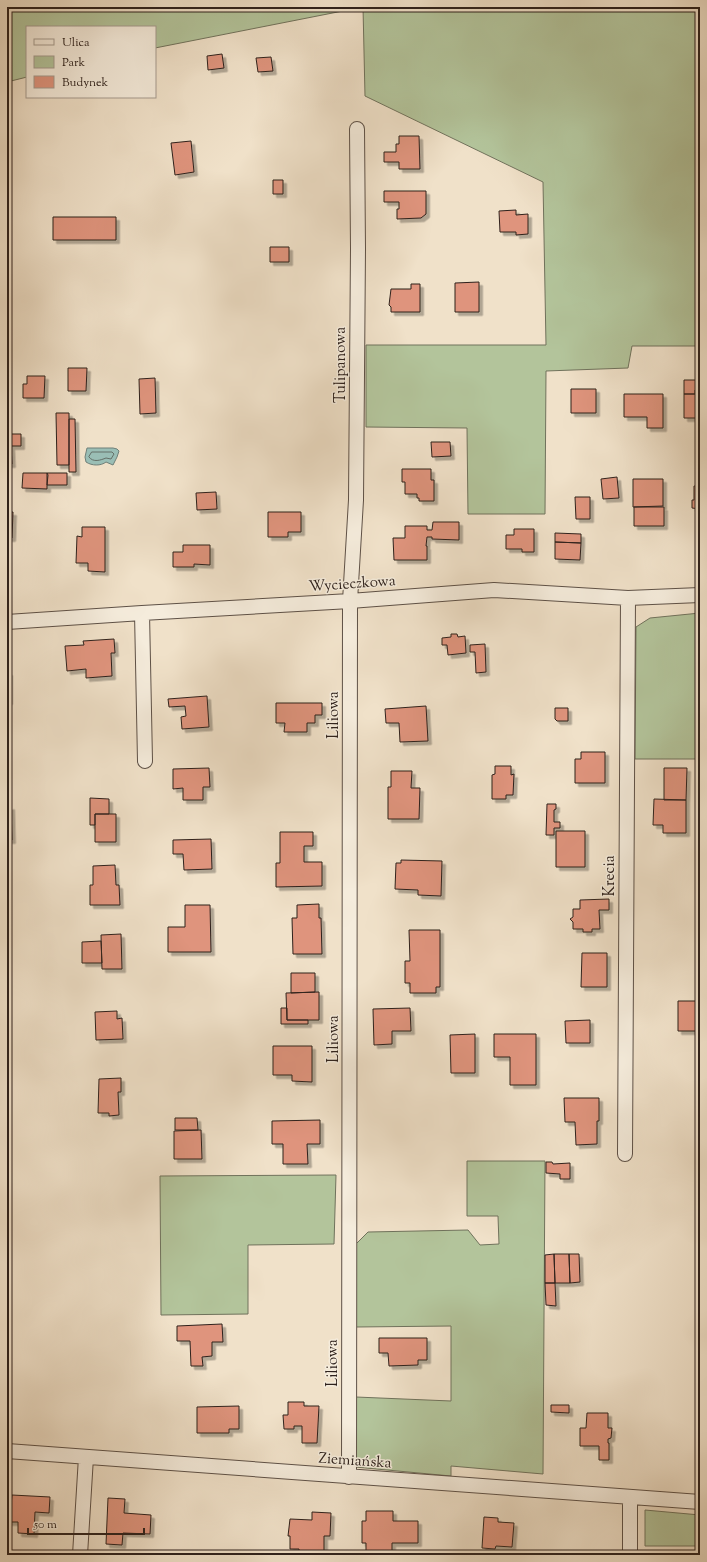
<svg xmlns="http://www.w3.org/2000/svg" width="707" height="1562" viewBox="0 0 707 1562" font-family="'Sorts Mill Goudy',serif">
	<defs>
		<filter id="shadow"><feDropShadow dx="3.5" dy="3.5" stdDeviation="0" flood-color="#0004"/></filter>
	</defs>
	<rect width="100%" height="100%" fill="#f0e1c9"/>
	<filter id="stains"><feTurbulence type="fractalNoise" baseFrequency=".005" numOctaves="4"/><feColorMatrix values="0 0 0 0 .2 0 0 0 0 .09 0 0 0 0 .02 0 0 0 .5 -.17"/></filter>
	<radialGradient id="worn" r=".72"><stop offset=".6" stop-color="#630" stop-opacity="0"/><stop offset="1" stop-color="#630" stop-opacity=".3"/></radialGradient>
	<path fill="#b3c49b" stroke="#70725c" d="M7,7h356l-208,41v-21h-128v50l-20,5z
		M363,7h337v339h-68l-4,22 -82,3 -1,143h-77l-1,-86 -101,-1v-82h180l-3,-163 -178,-86z
		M700,613v148l-4,-2h-61l1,-132 14,-9z
		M467,1161h78l-2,313 -92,-8v10l-96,-9 1,-70 95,4v-75l-95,1v-83l12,-12 100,-2 12,15 19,-1 -1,-28h-31z
		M336,1175l-2,69 -86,1v69l-87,1 -1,-139z
		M645,1510l55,5v31h-55z"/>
	<path fill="#9abeb5" stroke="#6f7f78" d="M87,448h26l4,1 2,2 -2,6 -4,8 -7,-3c-5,4 -14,4 -20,0l-1,-5z"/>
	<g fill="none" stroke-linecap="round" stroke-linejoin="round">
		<path stroke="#647068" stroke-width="1" d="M92,452h20l2,2 -3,5 -5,-1c-5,2 -13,5 -17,-1z"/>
	</g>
	<path fill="#df947d" stroke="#2e211c" filter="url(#shadow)" d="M222,54l2,14 -16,2 -1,-14z
		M271,57l2,14 -15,1 -2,-14z
		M399,136h20l1,33h-21v-7h-15v-10h12v-8h3z
		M191,141l3,31 -19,3 -4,-32z
		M273,180h10v14h-10z
		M384,191h42v23l-5,4 -24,1v-10h2v-7h-15z
		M516,210v5l12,-1v20l-12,1v-3h-16l-1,-21z
		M53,217h63v23h-63z
		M270,247h19v15h-19z
		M479,282v30h-24v-29z
		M411,284h9v28h-29v-5l-2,-2 2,-16h20z
		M68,368h19l-1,23h-18z
		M27,376h18l-1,22h-21v-14h4z
		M155,378l1,35 -16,1 -1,-35z
		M684,380h16v10h-5v4h-11z
		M571,389h25v24h-25z
		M624,394h39v34h-16v-11h-23z
		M684,394h16v23h-2l1,1h-15z
		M56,413h13v52h-12z
		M69,419h6l1,53h-7z
		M7,434h14v12h-10l1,18h-5z
		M431,442h19l1,14 -19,1z
		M402,469h29v11h3v21h-15v-3h-2v-4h-12v-12h-3z
		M23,473h24v16l-25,-1z
		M47,473h20v12h-20l1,-10z
		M617,477l2,21 -16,1 -2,-20z
		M633,479h30v27l-30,1z
		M694,486h6v23l-8,-1v-8h2z
		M216,492l1,17 -20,1 -1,-17z
		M575,497h15v22h-14z
		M634,507h30v19h-30z
		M7,512h6l-1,26h-5z
		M268,512h33v20h-13v5h-20z
		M433,522h26v18l-27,-1v-2h-5l-1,9h1v14h-33l-1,-22h12v-12h22v4h5z
		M82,527h23v45l-17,-1v-8h-12l1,-27 5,1z
		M514,529h20v23h-12v-3h-16v-14h8z
		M555,533l26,1v9l-26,-1z
		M555,542l26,1 -1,17 -25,-1z
		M183,545h27v20l-16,-1v3h-21v-15h10z
		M451,634h6l1,3 7,-1 1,17 -18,2 -1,-10h-5v-7l9,-1z
		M114,639l1,14h-4l1,23 -26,2v-9l-19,2 -2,-25 19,-1 -1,-4z
		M485,644l1,28 -10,1 -1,-21h-5v-7z
		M7,672h2v29h-2z
		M207,696l2,31 -27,2 -1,-12 5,-1 -1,-10 -16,1 -1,-8z
		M276,703h46v12h-7v8h-8v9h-23l1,-9h-9z
		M426,706l2,35 -28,1 -1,-19h-13l-1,-14z
		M555,708h13v13h-11l-2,-2z
		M581,752h24v31h-30v-24h6z
		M495,766h16v9l3,-1 -1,21h-7v4h-14v-24l3,-1z
		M209,768l1,19h-7v13h-20v-12l-10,1v-20z
		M664,768h23l-1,32h-22z
		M391,771h21l-1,17h9l-1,31h-31v-32h3z
		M90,798l19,1v15h-14v11h-5z
		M654,799l32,1v33h-23v-8h-10z
		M547,804h9v5l-2,1v12h6v6h-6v7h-8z
		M11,806l1,34h-5v-33z
		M95,814h21v28h-21z
		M556,831h29v36h-29z
		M280,832h33v14h-9v16h18v24l-46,1v-24h4z
		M211,839l1,30 -28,1 -1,-16h-10v-14z
		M401,860l41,1 -1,35 -23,-1v-5l-23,-1 1,-26h5z
		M115,865l1,20h3l1,20h-30v-20h3v-19z
		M609,899v11h-10l1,19h-8v3h-9v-3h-10v-7l-3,-3 3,-2v-8h7v-9z
		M319,904v14h2l1,36h-29l-1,-36h5v-13z
		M185,905h25l1,47h-43v-25h17z
		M409,930h31v57h-4v6h-26v-10h-5v-22h5z
		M121,934l1,35h-20l-1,-34z
		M101,941l1,22h-20v-21z
		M582,953h25v34h-26z
		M291,973h24v19l-24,1z
		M319,992v28h-32l-1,-27z
		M678,1001h22v30h-22z
		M281,1008h6v12h21v4h-27z
		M410,1008l1,23h-19v13l-18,1 -1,-36z
		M117,1011v8l5,-1 1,21 -27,1 -1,-28z
		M590,1020v23h-24l-1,-22z
		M475,1034v39h-24l-1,-38z
		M494,1034h42v51h-26v-28h-16z
		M273,1046h39v36l-20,-1v-6h-19z
		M121,1078v14h-3l1,23 -10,1v-3h-11l1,-34z
		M564,1098h35v23h-2v23l-21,1 -1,-23h-10z
		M175,1118h22l1,12h-23z
		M320,1120v24h-13l1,20h-25v-20h-11v-23z
		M201,1130l1,29h-28v-28z
		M546,1162h6l1,2 17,-1v16h-10v-5l-14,-1z
		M554,1254l1,29h-10v-28z
		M554,1254h15l1,29h-15z
		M569,1254h10l1,28 -10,1z
		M545,1283h10l1,23 -10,-1z
		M222,1324l1,18h-11v14l-10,1 1,9h-12l-1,-25h-13v-15z
		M379,1338h48v22h-9v5l-29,1 -1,-13h-9z
		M288,1402h16v4h15l-2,37h-15v-17h-8v3h-10l-1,-14h5z
		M551,1405h18v8l-18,-1z
		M239,1406v23h-10v4h-32v-26z
		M587,1413h21v15h4l-1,10 -3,1v4h1v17h-10v-14h-19v-18h6z
		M12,1495l38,2 -1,16 -14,-1 -1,22 -16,-1v-11h-11v-16h4z
		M108,1498l17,1 -1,14 27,2 -1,19 -27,-1 -1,12 -16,-1z
		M366,1511h27v10h25v22h-26v9h-26v-9h-4v-22h4z
		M312,1512l19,1 -1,23h-6v19h-25v-6h-9v-13h-2l2,-17 22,1z
		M484,1517l14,1v4l16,1 -2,24 -16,-1 -1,3 -13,-1z"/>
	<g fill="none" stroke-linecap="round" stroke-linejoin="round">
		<g stroke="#5e5147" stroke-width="16">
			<path id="minor" d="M142,613l3,148
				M7,622l135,-9 208,-12 144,-11 134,8 72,-3
				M625,1154l3,-556
				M7,1451l693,51
				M349,1477l1,-876 6,-101 2,-251 -1,-120
				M80,1555l6,-98
				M630,1555v-58"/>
		</g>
		<use href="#minor" stroke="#f5ecdc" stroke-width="14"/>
	</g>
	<g text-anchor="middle" stroke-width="3" stroke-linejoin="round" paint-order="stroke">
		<g font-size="15" fill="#2e211c" stroke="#f5ecdc">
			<text transform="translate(340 365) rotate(-90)" y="5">Tulipanowa</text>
			<text transform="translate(352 583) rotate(-4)" y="5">Wycieczkowa</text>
			<text transform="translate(333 715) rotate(-90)" y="5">Liliowa</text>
			<text transform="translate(609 876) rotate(-90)" y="5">Krecia</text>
			<text transform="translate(333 1039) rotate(-90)" y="5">Liliowa</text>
			<text transform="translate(332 1363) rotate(-90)" y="5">Liliowa</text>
			<text transform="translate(355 1460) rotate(4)" y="5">Ziemiańska</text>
		</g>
	</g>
	<rect width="707" height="1562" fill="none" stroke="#f0e1c9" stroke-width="24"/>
	<rect x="8" y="8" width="691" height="1546" fill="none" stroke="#2e211c" stroke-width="2"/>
	<rect x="12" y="12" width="683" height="1538" fill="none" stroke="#2e211c"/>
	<rect x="26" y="26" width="130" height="72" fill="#f5ecdc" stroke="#a59b8f"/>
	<rect x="34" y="39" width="20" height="6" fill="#f5ecdc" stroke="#a59b8f"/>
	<text x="62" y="46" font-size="12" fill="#2e211c">Ulica</text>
	<rect x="34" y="56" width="20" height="12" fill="#b3c49b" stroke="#a59b8f"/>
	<text x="62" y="66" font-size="12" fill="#2e211c">Park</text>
	<rect x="34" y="76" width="20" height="12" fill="#df947d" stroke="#a59b8f"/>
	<text x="62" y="86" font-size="12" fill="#2e211c">Budynek</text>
	<path d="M28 1528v6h116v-6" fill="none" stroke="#2e211c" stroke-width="2"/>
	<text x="34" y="1528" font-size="12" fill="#2e211c" stroke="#f5ecdc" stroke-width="3" paint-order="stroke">50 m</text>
	<rect width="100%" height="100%" filter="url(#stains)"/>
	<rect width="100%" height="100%" fill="url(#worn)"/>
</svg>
